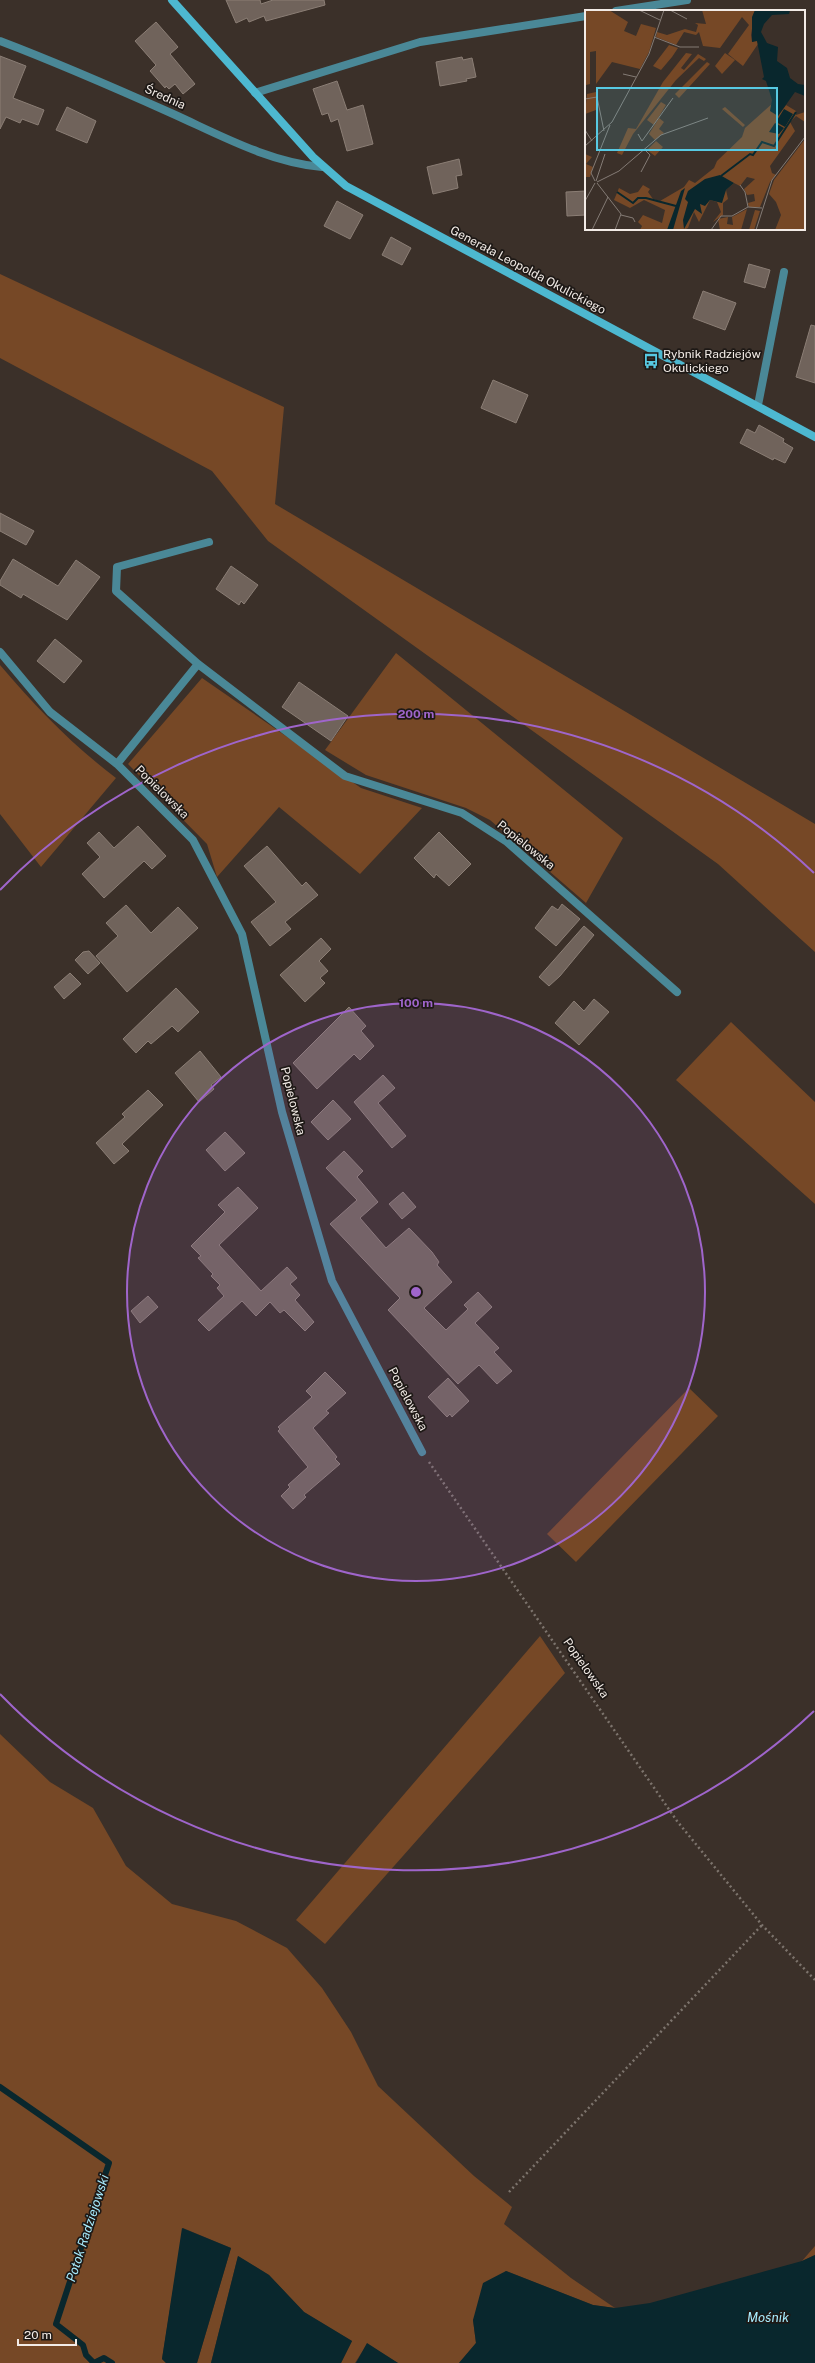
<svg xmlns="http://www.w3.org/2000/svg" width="815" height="2363" viewBox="0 0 815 2363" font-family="'Public Sans',sans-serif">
	<rect width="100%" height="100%" fill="#3b3029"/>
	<path fill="#764826" d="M0,274l284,133 -9,97 540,320v128l-97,-88 -450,-323 -56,-70 -212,-113z
		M396,653l227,185 -37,65 -96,-83 -24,-12 -100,-33 -41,-25z
		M0,665c37,43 70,78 116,113l-75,89 -41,-53z
		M202,678l159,110 61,20 -62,66 -81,-67 -62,70 -10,-33 -79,-80z
		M731,1022l84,80v102l-139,-124z
		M689,1388l29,28 -142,146 -29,-28z
		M540,1636l25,37 -240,271 -29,-24z
		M0,1734l50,48 43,26 33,58 46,38 64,17 51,27 35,40 29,44 27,54 96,90 38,31 -8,17 67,54 44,30 -22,-3 -87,-34 -33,49 3,23 -17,20h-61l-31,-19 -12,19h-14l11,-22 -48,-29 -35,-37 -31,-19 -27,107h-14l34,-115 -48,-20 -21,131 4,4h-166z
		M815,2246v9l-13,6z"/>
	<path fill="#09272d" d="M182,2228l49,20 -34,115h-31l-4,-4z
		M815,2255v108h-356l17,-20 -3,-23 10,-37 23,-12 87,34 22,3 35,-5 152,-42z
		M238,2256l31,19 35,37 48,29 -11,22h-130z
		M367,2343l31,20h-42z"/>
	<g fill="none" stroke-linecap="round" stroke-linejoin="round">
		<path stroke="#09272d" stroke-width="6" d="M0,2087l109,76 -53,161 27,21 3,10 8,8 10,-5 8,5"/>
	</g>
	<path fill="#70635b" stroke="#8b7e75" d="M226,0h34l1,4 12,-4h51l1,5 -59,16 -2,-5 -15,6 -2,-4 -11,5z
		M156,22l22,25 -8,7 25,30 -12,10 -8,-10 -6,5 -3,-3 -1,2 -15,-17 6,-6 -21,-24z
		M0,56l26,10 -13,32 31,12 -6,15 -16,-6 -2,4 -14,-6 -6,12z
		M462,57l1,3 9,-2 4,19 -10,2 1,2 -27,5 -4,-24z
		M337,81l10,29 16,-5 10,39 -26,7 -9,-32 -7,3 -3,-9 -6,2 -9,-26z
		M67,107l29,14 -9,22 -31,-13z
		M459,159l3,16 -6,1 2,12 -25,6 -6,-27z
		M586,191v24l-19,1 -1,-24z
		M337,201l26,14 -13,24 -26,-13z
		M391,237l20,11 -9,17 -20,-10z
		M749,264l21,6 -5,18 -21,-6z
		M703,291l33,12 -11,27 -32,-12z
		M811,325l4,1v57l-19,-6z
		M493,380l35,15 -12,28 -35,-15z
		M759,425l25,14 -1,3 10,6 -8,15 -11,-5 -1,2 -33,-17 7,-14 8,4z
		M0,513l34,18 -8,14 -26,-14z
		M13,559l45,27 18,-26 24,17 -33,43 -44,-26 -2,4 -21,-13v-4z
		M231,566l27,19 -14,19 -3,-3 -2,4 -23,-16z
		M55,639l27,22 -18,22 -27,-22z
		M299,682l49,34 -17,25 -49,-34z
		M138,826l28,30 -14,13 -8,-8 -40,37 -22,-24 18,-17 -13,-14 12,-11 15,16z
		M439,832l32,32 -22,22 -13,-12 -2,4 -20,-20z
		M267,846l35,40 4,-4 12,13 -33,27 6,7 -21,17 -19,-24 25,-20 -32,-36z
		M562,904l18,15 -24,27 -21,-18 17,-22 6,4z
		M126,905l25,28 27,-26 20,21 -71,64 -31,-36 22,-20 -12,-13z
		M584,926l10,9 -34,41 -11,10 -10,-9z
		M321,938l10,11 -12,12 9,10 -8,7 5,5 -20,19 -25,-27z
		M89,951l11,12 -12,11 -13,-14 8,-8z
		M70,973l11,11 -17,15 -10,-12z
		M176,988l23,24 -21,20 -6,-6 -21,18 -3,-3 -12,12 -13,-14z
		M594,999l15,13 -30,33 -24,-22 19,-22 10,10z
		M349,1007l17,19 -5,5 13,15 -14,14 -6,-6 -37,35 -24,-26z
		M200,1051l21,26 -10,8 3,4 -15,13 -24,-29z
		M383,1075l12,13 -17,15 28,33 -14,12 -38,-46z
		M148,1090l15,15 -41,39 7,7 -15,13 -18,-21 29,-26 -3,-3z
		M333,1100l18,19 -23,21 -17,-18z
		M225,1132l20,21 -20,18 -19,-21z
		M344,1151l19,20 -6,6 21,25 -18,16 26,30 23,-20 23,24 7,10 -2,3 15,17 -28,26 22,22 22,-21 -4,-4 14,-13 14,15 -17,16 24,25 -5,4 18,19 -15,13 -18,-19 -21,19 -70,-74 12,-12 -70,-74 27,-24 -31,-32z
		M238,1187l20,21 -39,37 42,46 26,-24 10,11 -7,6 10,11 -5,5 19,22 -9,9 -21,-21 -4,3 -10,-11 -14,14 -14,-15 -33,30 -11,-11 26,-24 -7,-8 3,-3 -9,-9 2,-2 -15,-16 3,-2 -10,-10 34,-34 -7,-7z
		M403,1192l13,15 -14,12 -13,-15z
		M148,1296l10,11 -18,16 -9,-12z
		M325,1372l21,21 -20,18 3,2 -16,15 24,29 -2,2 5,5 -36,31 2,2 -13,12 -12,-13 9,-9 -2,-2 20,-18 -30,-36 2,-2 -2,-2 34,-30 -6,-6z
		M448,1378l21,23 -17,16 -2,-3 -3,3 -19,-20z"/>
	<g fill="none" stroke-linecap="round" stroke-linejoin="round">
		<path stroke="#7d746d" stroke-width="2.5" stroke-dasharray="2 3" stroke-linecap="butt" d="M429,1462l248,359 85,104 53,55
			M509,2192l253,-267"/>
		<path stroke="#4a8897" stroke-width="8" d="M758,405l26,-133"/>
		<path stroke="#4a8897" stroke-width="8" d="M616,11l71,-11
			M0,41c58,22 115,47 171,72 49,22 97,49 151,54
			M255,93l165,-51 166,-26
			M209,542l-92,25 -1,24 82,73 147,112 117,37 45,29 170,150
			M0,652l50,60 67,52 76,76 49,94 40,178 50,169 90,171
			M117,764l81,-100"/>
		<path stroke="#4db8d0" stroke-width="8" d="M172,0l141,157 33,29 469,251"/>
	</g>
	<circle cx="416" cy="1292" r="289" fill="#9f65cb" fill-opacity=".12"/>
	<g fill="none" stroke="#9f65cb" stroke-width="2">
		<circle cx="416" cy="1292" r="289"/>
		<path d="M814 1711A578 578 0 0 1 0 1694M0 890A578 578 0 0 1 814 873"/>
	</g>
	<defs>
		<g id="bus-bare" transform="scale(1.2)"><path d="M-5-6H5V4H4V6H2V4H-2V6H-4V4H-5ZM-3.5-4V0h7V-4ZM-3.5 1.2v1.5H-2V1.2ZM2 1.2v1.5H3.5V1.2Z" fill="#57c9e2" stroke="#1e1916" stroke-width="2.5" paint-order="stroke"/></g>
	</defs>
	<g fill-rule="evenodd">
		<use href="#bus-bare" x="651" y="361"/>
	</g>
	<g text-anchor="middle" stroke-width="3.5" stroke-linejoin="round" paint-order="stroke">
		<g font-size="12" fill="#f2ebe6" stroke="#1e1916">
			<text transform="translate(165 97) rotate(24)" y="4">Średnia</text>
			<text transform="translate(528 270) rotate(28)" y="4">Generała Leopolda Okulickiego</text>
			<text transform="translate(162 792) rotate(45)" y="4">Popielowska</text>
			<text transform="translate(526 845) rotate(39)" y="4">Popielowska</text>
			<text transform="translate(293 1101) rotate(76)" y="4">Popielowska</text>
			<text transform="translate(408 1399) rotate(62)" y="4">Popielowska</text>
			<text transform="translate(586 1668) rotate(55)" y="4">Popielowska</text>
		</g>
		<g font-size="12" fill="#f2ebe6" stroke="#1e1916" text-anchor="start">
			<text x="663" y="358">Rybnik Radziejów<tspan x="663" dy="14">Okulickiego</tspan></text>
		</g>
		<g font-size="13" font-style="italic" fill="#a7ecfe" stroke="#1e1916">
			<text transform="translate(87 2228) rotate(-72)" y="5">Potok Radziejowski</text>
			<text x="768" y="2322">Mośnik</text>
		</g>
	</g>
	<g transform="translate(585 10)">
		<rect width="220" height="220" fill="#3b3029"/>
		<path d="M0,0h24l19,12 -4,9 12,5 5,-12 15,4 -7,24 -9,17 -28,-7 -16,22v-33l-6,1v32l-4,1zM117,0h53l-4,25 1,7 5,-2 1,4 -15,22 -15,-12 21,-29 -7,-8 -22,31 -17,-2 -4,-14 -3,3 -12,-3 -8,13 -20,-8 1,-5 10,3 18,-6 11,3 2,-7 -3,-2 11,1zM84,35l9,3 -6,9 -11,13 -8,-4zM101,43l6,1 -11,14 3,2 14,-16 8,5 -2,2 -5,-3 -23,22 -43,54 -11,21 -5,-2 11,-25 8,1 27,-47zM140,43l10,7 -13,14 -7,-8zM122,52l3,2 -31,34 -4,-4zM11,82v18l-11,4 2,-20zM76,92l5,3 -12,20 -7,-5zM188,93l5,13 8,-11 10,6v4l9,-3v10l-9,-6 -6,6 5,9 -25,35 2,7 4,2 -6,7 -10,25h-11l-1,-4 7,-2 -1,-7 -7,1 -3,-6 11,-10 -8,-2 -7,9 -6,-3 -8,7 2,9 -5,4v12l-10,7 8,-10 -4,-10 -7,-2 -11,22 -5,-10 -6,16 -4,2h-44l2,-4 -4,-4 5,-7 19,8 3,-13 -21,-10 -14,8 -16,-8 5,-12 11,6 8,-2 5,-7 7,4 -2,3 5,7 7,2 24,-14 5,-7 6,3 19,-15 3,-7 25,-24 3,-9zM140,97l20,18 -2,2 -21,-18zM74,108l5,4 -5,7 5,4 -9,7 -6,-6zM220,129v91h-30l6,-15 -5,-13 -7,-8 5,-14zM71,131l7,6 -8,9 -8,-6zM0,144l7,3 -6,7 7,3 -3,10h-5zM162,199l-6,21h-21l-2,-11 10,-2 -1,7 6,1 -1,-8zM170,200l5,1 -6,19h-5z" fill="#764826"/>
		<path d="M170,0h35l-1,4 -17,1 -8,9 -3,8 6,11 11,4 -1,14 10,7 3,10 8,6 7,1v11l-10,-4 -17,24 -8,-5 2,-11 -6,-19 -4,-2 2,-2 -7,-36 -5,1v-25zM199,99l9,5 -8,13 -9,-5zM190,113l9,5 -5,6 -10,-2zM135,165l14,8 -8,7 -4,13 -12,-3 -5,6 -5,-2 2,10 -7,-5 -11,20 -1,-9 5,-18 -3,-3 3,-8 17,-12zM100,178l-12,42h-6l14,-39z" fill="#09272d"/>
		<path fill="none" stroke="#09272d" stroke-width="2" d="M136,166l29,-22 3,1 9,-13 12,4 22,-34M32,182l16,11 5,-5h8l30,8"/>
		<path fill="none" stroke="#847b75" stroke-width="1" d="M54,0l21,10M85,0l17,9M69,27l26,10h19M38,64l13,3M0,89l12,-2 7,34M0,120l7,11M53,124l4,7 31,-43M0,136l27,-24 37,-68 15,-44M56,162l9,-17 -4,-4M10,171l-4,-8 19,-48M11,171l9,-27M12,172l22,-11 42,-36 47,-17M12,173l24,31 -6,16M155,175l5,7 3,15M0,191l10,-18M36,205l12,3 2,4M7,220l16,-33M126,220l10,-14h11l16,-9 14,1M171,220l16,-50 33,-43"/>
		<path fill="#57c9e2" fill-opacity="0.15" stroke="#57c9e2" stroke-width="2" d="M12,78h180v62h-180z"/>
		<rect width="220" height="220" fill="none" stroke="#f2ebe6" stroke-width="2"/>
	</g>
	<circle cx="416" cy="1292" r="6" fill="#9f65cb" stroke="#1e1916" stroke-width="2"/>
	<g font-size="12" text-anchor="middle" font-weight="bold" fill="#9f65cb" stroke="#1e1916" stroke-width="3.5" stroke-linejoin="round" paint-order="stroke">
		<text x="416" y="718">200 m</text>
		<text x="416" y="1007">100 m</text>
	</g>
	<path d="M18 2339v6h58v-6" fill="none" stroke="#f2ebe6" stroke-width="2"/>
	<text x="24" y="2339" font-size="12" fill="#f2ebe6" stroke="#1e1916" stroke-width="3" paint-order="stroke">20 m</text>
</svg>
